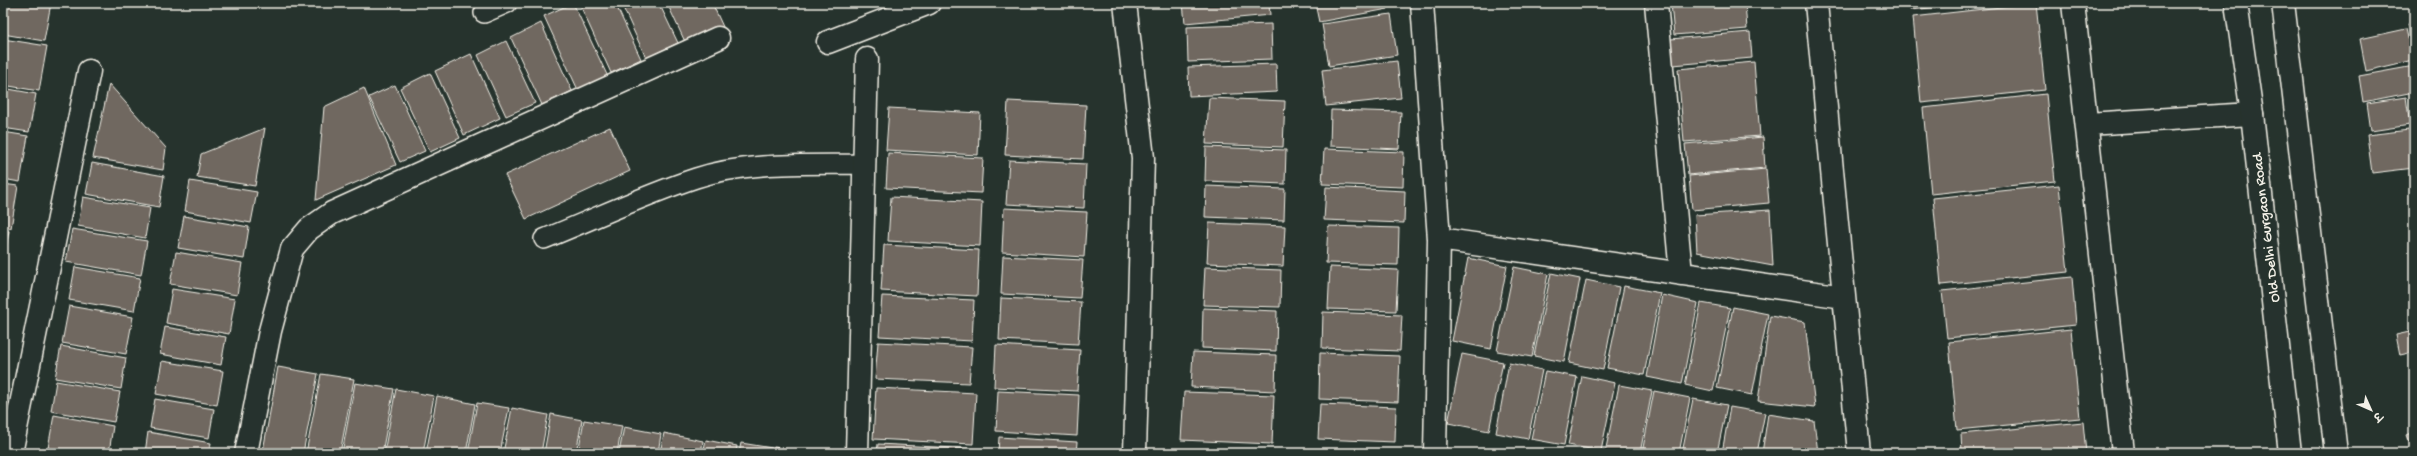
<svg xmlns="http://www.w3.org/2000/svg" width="2417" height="456" viewBox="0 0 2417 456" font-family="'Gochi Hand','Playpen Sans Deva',sans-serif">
	<rect width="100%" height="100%" fill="#26332d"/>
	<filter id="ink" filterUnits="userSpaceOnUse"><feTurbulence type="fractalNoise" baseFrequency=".025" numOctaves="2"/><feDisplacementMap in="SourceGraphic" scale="8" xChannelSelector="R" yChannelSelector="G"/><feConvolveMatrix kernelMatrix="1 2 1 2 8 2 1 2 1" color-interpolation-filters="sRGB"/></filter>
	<g filter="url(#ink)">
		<path fill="#706861" stroke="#f4f1e8" d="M3,3h48l-7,38 -41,-7z
			M573,3l35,74 -30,13 -34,-74z
			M584,3h31l26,56 -30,14 -31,-68z
			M621,3h38l19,40 -32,15z
			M667,3h45l12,26 -37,17z
			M1183,3h86l1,12 -85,8z
			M1315,3h72l1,6 -69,13z
			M1671,3h74l2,26 -73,6z
			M1910,3h70l-70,7z
			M2036,3l9,87 -124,13 -8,-86z
			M1391,14l6,41 -68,11 -7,-42z
			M2414,21v16l-6,-13z
			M541,23l31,68 -30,14 -31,-67z
			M1271,24l1,35 -84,3 -1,-35z
			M2406,29l7,31 -47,11 -6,-32z
			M1750,32l2,26 -79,7 -2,-26z
			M3,39l44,7 -8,45 -36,-6z
			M506,41l29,62 -29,13 -28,-61z
			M471,54l29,64 -36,17 -29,-64z
			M1397,61l4,37 -75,8 -4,-36z
			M1754,62l6,74 -76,6 -6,-73z
			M1276,64l1,28 -88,4 -1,-29z
			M2414,66v26l-51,10 -4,-26z
			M430,73l30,65 -30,14 -30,-64z
			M109,84l57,64 -3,22 -70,-12z
			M395,85l30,66 -25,11 -31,-65z
			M3,88l33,6 -7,38 -26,-4z
			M364,88l32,77 -80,35 8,-93z
			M2046,94l9,87 -124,13 -8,-86z
			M2406,97l4,28 -39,6 -4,-28z
			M1209,98l76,3 -2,46 -77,-3z
			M1008,101l78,4 -3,54 -78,-4z
			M889,108l91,5 -2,42 -92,-5z
			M1331,110l70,2 -2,37 -69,-3z
			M610,127l20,44 -104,48 -21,-44z
			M265,128l-10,58 -58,-9 4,-23z
			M2409,130l5,38 -42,5 -5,-38z
			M3,132l25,4 -8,46 -17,-3z
			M1763,137l2,31 -77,7 -3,-31z
			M1206,147l80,3 -1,34 -80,-3z
			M1324,149l80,3 -1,35 -81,-3z
			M888,153l95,5 -2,35 -95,-5z
			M1009,160l77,4 -2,44 -78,-4z
			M92,163l72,13 -5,31 -73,-13z
			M1766,169l3,34 -77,7 -3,-34z
			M190,181l67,11 -6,31 -66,-12z
			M3,184l15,2 -7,42 -8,-2z
			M2059,185l9,87 -127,13 -8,-87z
			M1206,186l79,3 -1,31 -79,-3z
			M1326,187l79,4 -1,32 -80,-3z
			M83,197l67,11 -5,30 -67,-12z
			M891,197l91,5 -2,44 -92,-5z
			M1004,208l83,4 -3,45 -82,-5z
			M1770,210l3,56 -76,-14 -2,-37z
			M184,216l65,11 -5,32 -66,-11z
			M1209,223l76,3 -2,40 -76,-3z
			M1328,226l71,2 -1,37 -72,-2z
			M72,229l75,12 -6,34 -75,-13z
			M3,230l6,1 -6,34z
			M884,245l95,5 -2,46 -96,-5z
			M176,252l66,11 -5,32 -67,-11z
			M1003,256l80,4 -3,38 -79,-4z
			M1468,258l39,8 -16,83 -39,-8z
			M75,267l65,11 -6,33 -65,-11z
			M1205,267l76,3 -1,37 -77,-2z
			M1330,267l68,3 -2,41 -68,-2z
			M1514,267l34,7 -16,83 -35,-6z
			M1551,273l29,6 -16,83 -30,-6z
			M2072,277l4,48 -129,13 -5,-47z
			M1586,280l33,7 -16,83 -34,-7z
			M1624,286l36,7 -16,82 -37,-7z
			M172,289l63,10 -6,35 -63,-11z
			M1662,295l36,8 -16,81 -35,-7z
			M882,296l92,4 -2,41 -93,-5z
			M1001,298l80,4 -3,42 -79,-4z
			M1701,303l29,5 -17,83 -28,-6z
			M69,306l64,11 -7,37 -64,-11z
			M1733,307l35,7 -16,81 -35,-7z
			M1203,308l74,3 -1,40 -74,-3z
			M1323,312l79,3 -2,36 -78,-3z
			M1770,316l35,6 10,85 -57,-6z
			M165,327l61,10 -5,28 -61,-11z
			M2071,329l9,89 -123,12 -8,-88z
			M2414,331v21l-14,3 -4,-20z
			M878,342l94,5 -3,36 -94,-4z
			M996,345l84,5 -3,41 -83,-4z
			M61,346l65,12 -5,31 -66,-11z
			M1193,352l83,3 -1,36 -84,-4z
			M1320,353l80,3 -2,46 -79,-3z
			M1462,354l41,8 -14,69 -41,-8z
			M162,361l61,10 -6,34 -61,-11z
			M1509,363l33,7 -14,69 -32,-6z
			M278,367l40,7 -15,79 -40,-2z
			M1545,371l32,6 -13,68 -33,-6z
			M321,374l33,5 -14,74h-34z
			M1582,376l33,7 -14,68 -33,-6z
			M56,381l64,11 -6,30 -63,-11z
			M355,383l39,6 -12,64h-40z
			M1619,385l33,6 -12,62h-35z
			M876,388l100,5 -3,51 -100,-5z
			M396,389l38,7 -11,57h-39z
			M998,391l81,4 -2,41 -81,-5z
			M1654,391l36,7 -11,55h-37z
			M1184,392l90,3 -2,49 -91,-4z
			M437,396l38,8 -9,49h-40z
			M155,399l59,10 -5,29 -59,-10z
			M1693,399l34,6 -10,48h-35z
			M477,403l32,5 -9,45h-32z
			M1320,404l76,3 -1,35 -77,-3z
			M1730,407l35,6 -8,40h-35z
			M512,408l36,7 -7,38h-38z
			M551,414l31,6 -6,33h-32z
			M1768,414l46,7 4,32h-56z
			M54,415l59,11 -4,27h-31l-30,-5z
			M584,420l38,6 -5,27h-39z
			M2083,422l3,31h-124l-1,-19z
			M624,427l37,7 -3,19h-39z
			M148,432l63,11 -2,10h-64z
			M2414,432v21l-7,-18z
			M664,433l39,8 -2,12h-41z
			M999,437l78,5 -1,11h-78z
			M706,440l31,6 -1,7h-33z
			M741,443l31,5 -1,5h-32z
			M878,444l97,5 -1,4h-97z
			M774,447l34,6h-35z"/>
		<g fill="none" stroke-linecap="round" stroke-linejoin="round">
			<g stroke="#f4f1e8" stroke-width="22">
				<path id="lane" d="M484,13l23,-10
					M544,239c50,-20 100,-44 152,-61 51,-17 115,-13 168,-14"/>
			</g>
			<g stroke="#f4f1e8" stroke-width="25">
				<path id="street" d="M1125,3l18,155 -8,295
					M1422,3l17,236 -4,214
					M1656,3l25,271
					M1816,3l43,450
					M2073,3l50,450
					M828,42l101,-39
					M2087,124l165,-10
					M1439,239l405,58
					M11,453l78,-382
					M246,453l24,-122 22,-82 17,-20 23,-16 386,-175
					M857,453l10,-394"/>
			</g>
			<g stroke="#f4f1e8" stroke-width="25">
				<path id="secondary" d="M2236,3l16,111 38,339
					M2283,3l53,450"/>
			</g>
			<use href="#lane" stroke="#26332d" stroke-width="19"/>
			<use href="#street" stroke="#26332d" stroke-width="22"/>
			<use href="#secondary" stroke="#26332d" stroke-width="22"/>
		</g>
	</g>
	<g text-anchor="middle" stroke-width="4" stroke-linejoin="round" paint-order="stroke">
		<g font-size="15" fill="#f4f1e8" stroke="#26332d">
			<text transform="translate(2265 228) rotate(-97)" y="5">Old Delhi Gurgaon Road</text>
		</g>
	</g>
	<rect width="2417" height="456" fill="none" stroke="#26332d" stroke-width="16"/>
	<rect x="8" y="8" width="2401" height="440" fill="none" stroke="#f4f1e8" stroke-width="1.5" filter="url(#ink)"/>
	<g transform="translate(2371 410) rotate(135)" stroke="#26332d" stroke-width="3" paint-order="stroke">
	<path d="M0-3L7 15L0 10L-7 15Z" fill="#f4f1e8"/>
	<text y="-6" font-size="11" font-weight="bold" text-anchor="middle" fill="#f4f1e8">उ</text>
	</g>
</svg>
